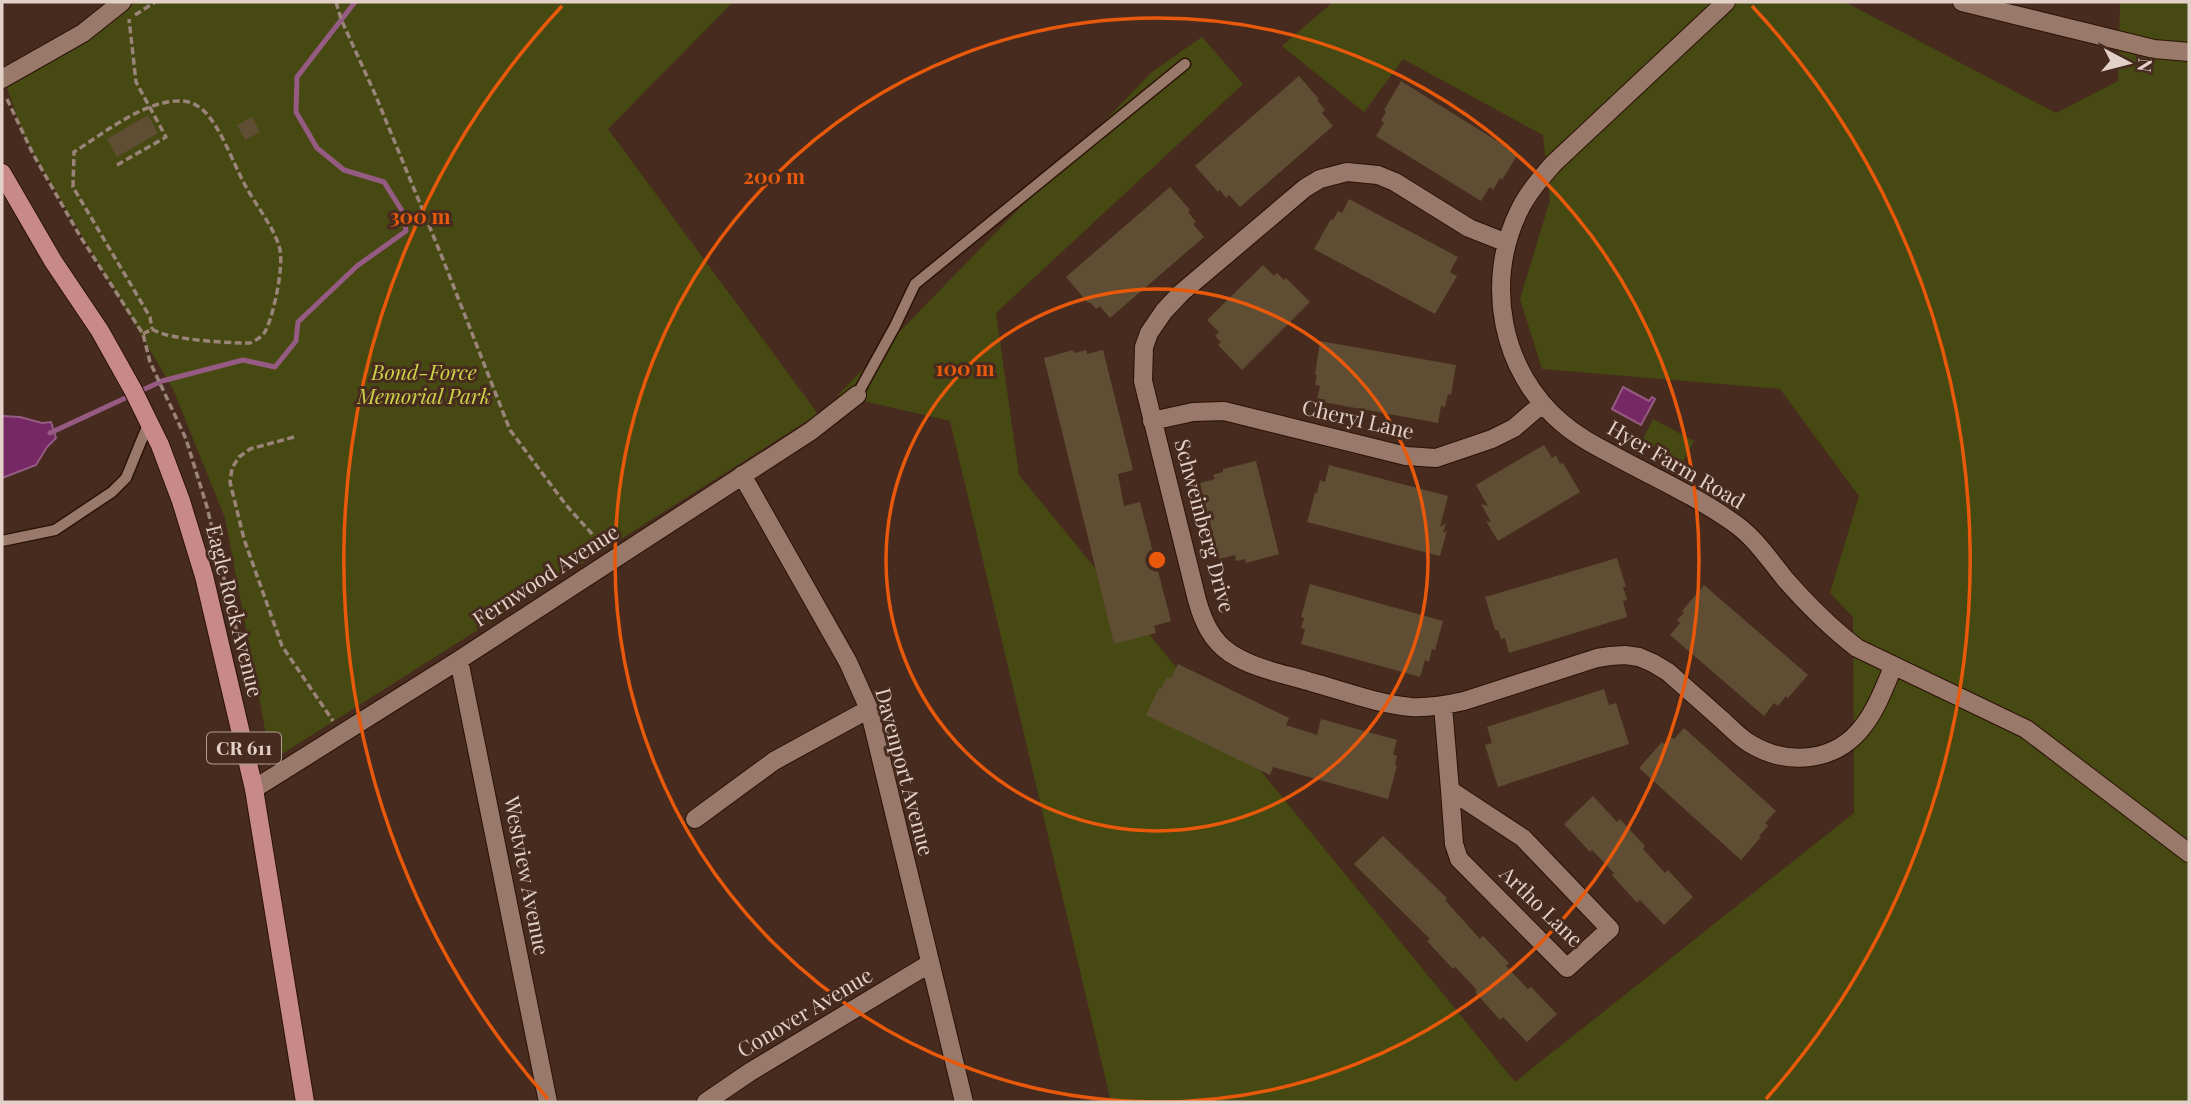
<svg xmlns="http://www.w3.org/2000/svg" width="2191" height="1104" viewBox="0 0 2191 1104" font-family="'Playfair Display',serif">
	<rect width="100%" height="100%" fill="#462b1e"/>
	<path fill="#474912" d="M119,2h614l-125,127 210,285 -547,347 -46,-243 -52,-129 -138,-233 -13,-25 -19,-55z
		M1333,2h512l211,111 62,-32 2,-79h69v1100h-1078l-161,-681 -112,-26 314,-323 50,-35 41,47 -247,229 23,162 496,607 339,-269 -1,-196 -23,-24 29,-97 -79,-107 -238,-20 -22,-70 30,-99 -7,-65 -140,-76 -39,53 -82,-66z
		M1653,419l41,22 -11,21 -41,-21z"/>
	<path fill="#752863" stroke="#965b82" stroke-width="2" d="M1623,387l26,14 3,-4 3,2 -14,26 -29,-16z
		M2,416l18,1 22,6 9,-1 5,16 -9,9 -11,18 -34,13z"/>
	<g fill="none" stroke-linecap="round" stroke-linejoin="round">
		<path stroke="#965b82" stroke-width="5" d="M50,433l112,-52 81,-21 32,7 21,-26 2,-19 59,-56 49,-35 -2,-17 -20,-32 -40,-12 -27,-22 -21,-36 1,-35 58,-75"/>
	</g>
	<path fill="#5f4e33" d="M1299,76l20,23 -2,1 8,10 -3,3 11,13 -93,81 -11,-12 -3,3 -6,-8 -2,2 -23,-26z
		M1401,81l117,73 -16,26 -2,-2 -7,12 -3,-3 -9,14 -105,-65 8,-13 -3,-3 5,-8 -2,-2z
		M148,115l10,18 -41,24 -10,-18z
		M252,117l8,15 -15,8 -8,-15z
		M1170,187l20,23 -2,2 8,10 -3,2 11,13 -94,81 -10,-12 -4,3 -6,-7 -2,1 -22,-26z
		M1349,199l109,58 -8,15 7,4 -22,38 -121,-65 17,-30 2,1 5,-9 4,2z
		M1263,265l11,11 3,-3 7,7 2,-2 24,24 -68,68 -24,-25 3,-3 -6,-6 4,-4 -12,-12z
		M1320,341l136,24 -5,30 -3,-1 -3,13 -4,-1 -3,17 -121,-22 3,-15 -5,-1 2,-10h-2z
		M1073,350l1,3 12,-3 1,4 16,-4 30,120 -15,4 6,32 16,-4 31,119 -17,5 2,7 -42,11 -70,-286z
		M1544,445l8,13 4,-3 4,9 3,-1 17,29 -82,49 -12,-20 5,1 -10,-18 7,2 -12,-21z
		M1256,461l23,93 -33,9 -1,-4 -9,2 -1,-6 -16,4 -19,-76 15,-4 -2,-4 10,-3v-3z
		M1329,465l119,31 -8,31 6,-4 -3,10 4,-2 -7,25 -133,-34 8,-29h2l3,-13 5,2z
		M1617,558l9,29h-3l4,13 -4,1 4,16 -118,36 -4,-15 -4,1 -3,-9h-3l-10,-33z
		M1310,584l133,37 -8,29 -3,-1 -3,13 -4,-2 -5,17 -119,-33 4,-15 -4,-1 3,-10 -3,-1z
		M1704,585l104,90 -20,23 -2,-2 -8,10 -4,-3 -10,13 -94,-81 10,-12 -3,-3 7,-7 -2,-2z
		M1178,664l111,54 -3,7 31,10 4,-16 76,21 -4,14 4,2 -2,9 2,1 -9,33 -115,-32 -3,8 -124,-60 13,-27 2,1 6,-12 4,2z
		M1604,689l5,16 7,-2 13,41 -131,43 -13,-42 7,-2 -5,-16z
		M1684,728l92,83 -11,12 3,3 -9,10 2,1 -20,23 -102,-92 23,-26 2,2 6,-7 4,2z
		M1593,796l24,26 3,-3 25,27 -2,3 22,24 3,-3 25,27 -29,28 -24,-25 -3,3 -25,-28 2,-2 -22,-23 -2,2 -26,-28z
		M1383,836l64,62 -2,2 35,39 3,-3 26,27 -3,3 22,23 3,-2 26,27 -30,28 -24,-25 -3,3 -25,-28 2,-2 -22,-23 -2,2 -26,-28 3,-2 -76,-75z"/>
	<g fill="none" stroke-linecap="round" stroke-linejoin="round">
		<g stroke="#2b1207" stroke-width="13">
			<path id="lane" d="M857,395l38,-69 20,-42 270,-220
				M2,541l53,-11 57,-38 14,-14 23,-56"/>
		</g>
		<g stroke="#2b1207" stroke-width="20">
			<path id="street" d="M1726,2l-173,162c-13,15 -26,30 -34,47 -35,71 -18,161 43,212 15,13 32,22 49,31 40,22 83,41 120,67 23,15 37,37 54,58 22,25 46,49 72,69l169,81 163,124
				M1962,2l192,47 35,3
				M2,79l81,-46 39,-31
				M1507,243l-38,-15 -74,-46 -17,-7 -31,-3 -27,7 -15,9 -124,105 -17,18 -15,22 -5,14 -1,34 54,219c6,21 14,40 33,53 24,16 55,21 81,29 33,9 66,22 100,25 18,1 35,-2 53,-6l133,-43 13,-2 15,-1 14,2 14,6 15,9c18,16 35,31 53,47 9,8 18,18 28,24 39,24 88,19 115,-18 13,-17 21,-39 29,-58
				M1152,421l41,-9 31,-1 182,45 30,2 56,-19 22,-11 28,-24
				M742,475l106,187 21,47 95,393
				M459,660l89,442
				M1443,706l7,84 73,48 87,91 -43,39 -108,-109 -5,-15 -4,-54
				M254,789l205,-129 352,-229 46,-36
				M695,819l79,-58 95,-52
				M706,1102l44,-30 179,-108"/>
		</g>
		<g stroke="#2b1207" stroke-width="20">
			<path id="primary" d="M2,173l51,88 47,70 33,59 27,55 21,56 23,75 50,213 51,313"/>
		</g>
		<path stroke="#9a8479" stroke-width="3.5" stroke-dasharray="7 3.5" stroke-linecap="butt" d="M336,2l5,17 34,75 67,163 68,173 56,75 36,40
			M135,15l20,-13
			M7,99l26,55 47,82 63,98 7,28 36,77 21,68 43,180
			M117,165l49,-28 -30,-55 -7,-63
			M143,334l9,-5c16,11 77,14 98,14 7,-3 13,-7 16,-13 8,-17 19,-67 13,-84 -6,-20 -24,-42 -34,-61 -12,-22 -24,-58 -42,-75 -7,-6 -16,-10 -25,-9 -36,1 -74,32 -104,51l-1,35 77,130 2,12
			M294,437l-44,12 -11,8 -7,11 -2,14 14,57 38,107 51,75"/>
		<use href="#lane" stroke="#99796a" stroke-width="10"/>
		<use href="#street" stroke="#99796a" stroke-width="18"/>
		<use href="#primary" stroke="#c88989" stroke-width="18"/>
	</g>
	<g fill="none" stroke="#e8590c" stroke-width="3.5">
		<circle cx="1157" cy="560" r="271"/>
		<circle cx="1157" cy="560" r="542"/>
		<path d="M548 1099A813 813 0 0 1 562 6M1752 6A813 813 0 0 1 1766 1099"/>
	</g>
	<g text-anchor="middle" stroke-width="6" stroke-linejoin="round" paint-order="stroke">
		<rect fill="#462b1e" stroke="#b49f96" stroke-width="2" x="207" y="732.5" width="74" height="31" rx="5"/>
		<g font-size="19" font-weight="bold" fill="#e3d1c9">
			<text x="244" y="755">CR 611</text>
		</g>
		<g font-size="21" font-style="italic" fill="#ced448" stroke="#462b1e">
			<text x="424" y="380">Bond-Force<tspan x="424" dy="24">Memorial Park</tspan></text>
		</g>
		<g font-size="21" fill="#e3d1c9" stroke="#462b1e">
			<text transform="translate(1358 420) rotate(13)" y="7">Cheryl Lane</text>
			<text transform="translate(1676 465) rotate(30)" y="7">Hyer Farm Road</text>
			<text transform="translate(1204 526) rotate(75)" y="7">Schweinberg Drive</text>
			<text transform="translate(546 576) rotate(-33)" y="7">Fernwood Avenue</text>
			<text transform="translate(234 611) rotate(76)" y="7">Eagle Rock Avenue</text>
			<text transform="translate(904 772) rotate(75)" y="7">Davenport Avenue</text>
			<text transform="translate(526 876) rotate(79)" y="7">Westview Avenue</text>
			<text transform="translate(1541 907) rotate(44)" y="7">Artho Lane</text>
			<text transform="translate(805 1013) rotate(-31)" y="7">Conover Avenue</text>
		</g>
	</g>
	<circle cx="1157" cy="560" r="10" fill="#e8590c" stroke="#462b1e" stroke-width="3.5"/>
	<g font-size="21" text-anchor="middle" font-weight="bold" fill="#e8590c" stroke="#462b1e" stroke-width="6" stroke-linejoin="round" paint-order="stroke">
		<text x="774" y="184">200 m</text>
		<text x="420" y="224">300 m</text>
		<text x="965" y="376">100 m</text>
	</g>
	<rect width="2191" height="1104" fill="none" stroke="#e3d1c9" stroke-width="7"/>
	<g transform="translate(2128 63) rotate(97)" stroke="#462b1e" stroke-width="5" paint-order="stroke">
	<path d="M0-5L12 26L0 18L-12 26Z" fill="#e3d1c9"/>
	<text y="-10" font-size="19" font-weight="bold" text-anchor="middle" fill="#e3d1c9">N</text>
	</g>
</svg>
